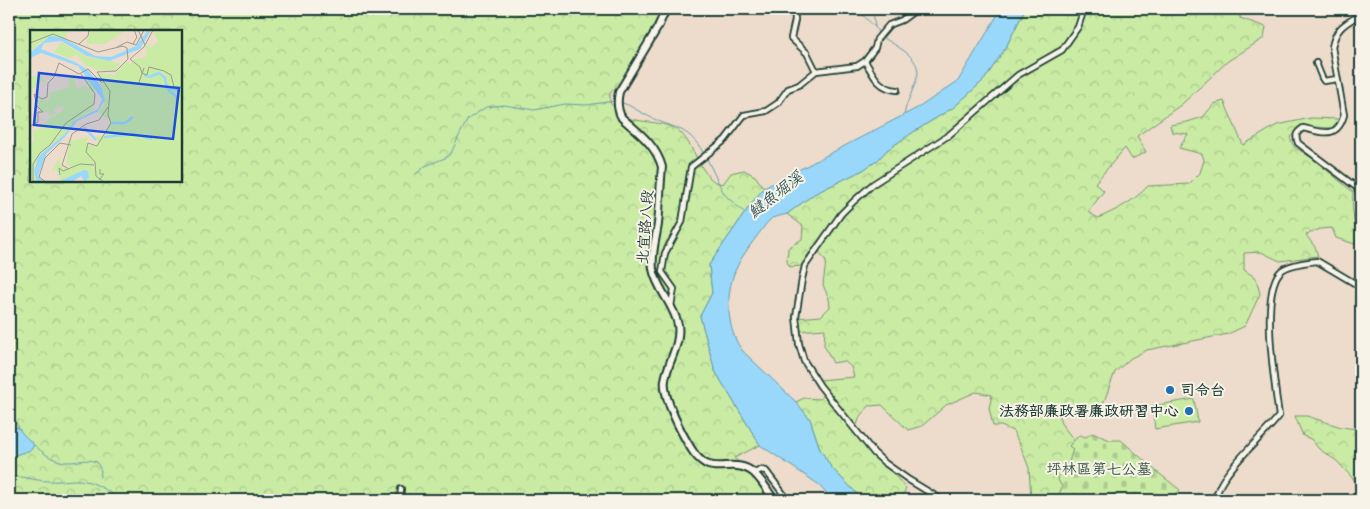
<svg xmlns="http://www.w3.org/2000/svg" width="1370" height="509" viewBox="0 0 1370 509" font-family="'Patrick Hand','LXGW WenKai TC',sans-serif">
	<defs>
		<pattern id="forest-crowns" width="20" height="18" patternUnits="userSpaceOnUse" patternTransform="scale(1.25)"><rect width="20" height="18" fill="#c9eba4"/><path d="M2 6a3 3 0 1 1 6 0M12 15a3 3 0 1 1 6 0" fill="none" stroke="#acca8e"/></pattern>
		<pattern id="cemetery-stones" width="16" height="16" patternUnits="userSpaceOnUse" patternTransform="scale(1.25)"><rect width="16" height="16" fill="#c9eba4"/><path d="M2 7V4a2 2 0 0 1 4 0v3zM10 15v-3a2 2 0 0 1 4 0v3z" fill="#acca8e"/></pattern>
	</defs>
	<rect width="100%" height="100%" fill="#eddccb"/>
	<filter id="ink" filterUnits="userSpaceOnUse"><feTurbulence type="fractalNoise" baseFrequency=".02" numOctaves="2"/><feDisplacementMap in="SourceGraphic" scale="10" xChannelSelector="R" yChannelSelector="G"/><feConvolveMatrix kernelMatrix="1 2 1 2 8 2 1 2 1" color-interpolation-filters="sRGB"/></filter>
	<g filter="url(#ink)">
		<path fill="url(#forest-crowns)" stroke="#74946c" fill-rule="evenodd" d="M9,9h655l-10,15 1,15 -25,33 -20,21v10c5,4 11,12 18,15 14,5 40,3 52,14 14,13 20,41 35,50 2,1 5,1 8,2l8,-11 13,-3 11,6 9,12 -13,16 -42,61 3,28 -12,23 15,55 45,74 -26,13 19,15 14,27h-758zM31,31h150v150h-150z
			M1025,9h215v9l26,9 -2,11 -36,23 -46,43 -45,32 9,16 -14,7 -7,-11 -30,35 9,8 -16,21 10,6c19,-8 36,-17 50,-32l41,-2 11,-11 4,-13 -2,-6 -23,-6 9,-14 -16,-2 -2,-7 17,-3 16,-5 11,-13 10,-3 19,44 34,-20 34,-7 29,1 -9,9c-18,-1 -27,-3 -41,9l4,10 18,11 41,34c-1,14 -1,30 8,42v12l-25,-8 -4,-10 -12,1 -14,6 9,12 3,9 -38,5 -19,-9 -17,1v17l12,8 4,16 -15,32 -17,8 -81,16 -16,8 -16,14 -16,43 -25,-10 -14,3v14l13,17 6,23 -12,38h-36l-2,-32 -8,-21 -8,-16 -12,-5h-8l-4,-18 3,-13 -16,-3 -30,13 -24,21 -14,4 -26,-25 -13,1 -9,10 -5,15 51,57 -5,12h-38l-32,-33 -11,-18 -10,-30 -14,-17 8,-4 16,1 4,-8 -5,-11 35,-3 -3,-10 -7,-6 -11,2 -9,-18 1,-16 -28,2v-13l24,-2 9,-9 -1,-8 -6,-14 3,-24 -6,-7 -1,-6 -10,5 -8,13 -11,1 -3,-5 1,-14 14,-9 1,-13 -16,-12 27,-20 49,-24 15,-10 9,-10 28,-19 39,-24 30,-27 21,-31z
			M1361,387v96l-6,-2 -18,-20 -18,-12 -8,-10 -8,-3 -8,-20h12l34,11 16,2 3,-15 -4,-24z"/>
		<path fill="url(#cemetery-stones)" stroke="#74946c" d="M1092,433l18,7h11l35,31 24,19 -10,10h-113l5,-13 -4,-7 2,-12 9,-6 4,-13 -4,-3 10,-11 7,2z"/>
		<path fill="#c9eba4" stroke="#74946c" d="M1194,399l4,23 -43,7 -3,-23z"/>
		<path fill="#99d8fa" stroke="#689aab" d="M1001,9h24l-20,40 -21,31 -30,27 -39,24 -28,19 -9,10 -15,10 -49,24 -27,20 -15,4 -6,6c-10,14 -23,29 -30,45 -12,25 -10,70 13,88l47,45 14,17 10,30 11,18 32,33h-31l-14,-16 -58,-39 -45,-74 -15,-55 12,-23 -3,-28 42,-61 13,-16 157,-82 37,-25z
			M18,427l4,6 12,12 -3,5 -22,7v-18l3,-10z"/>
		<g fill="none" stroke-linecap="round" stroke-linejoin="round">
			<path stroke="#689aab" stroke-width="1" d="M387,9h4
				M831,9c8,4 15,2 24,3 8,1 14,10 20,15
				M873,9l2,18 4,7
				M798,13h6l7,-4
				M884,38c15,10 41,21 32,43 -4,12 -10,22 -12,34
				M620,102c11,3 19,10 28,14 26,14 38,8 55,36
				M707,159l16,33 5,6 17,15
				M416,174l9,-8 20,-8 4,-3 3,-4 8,-17 8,-15 18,-12 18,-2 30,5 31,-6 21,1 29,-4
				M9,409l11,21
				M33,444c10,9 22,19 36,18 12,0 15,-4 28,0l4,9 -1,6
				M9,477c13,-2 26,4 39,4 9,1 19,-1 28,-1 13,-1 34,10 42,20"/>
			<g stroke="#1f3d34" stroke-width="8">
				<path id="minor" d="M794,9l1,11 -4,18 16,15 9,18
					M1361,14c-16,10 -25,13 -29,33l12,68c-7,25 -22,17 -41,13 -7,5 -8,7 -5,15l58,44c1,2 4,6 4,8 3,12 -7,24 1,34
					M865,61c9,15 13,27 32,29
					M1316,63l6,15 2,3 13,-2
					M671,306l3,-17 -12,-17 3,-19 17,-31 9,-55 34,-27 19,-25 22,-4 12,-8 10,-14 11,-4 17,-14 41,-5 8,-5 10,-13 2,-9 12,-14 13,-5 15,-11
					M754,473l7,-3 5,1 22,29
					M400,500l1,-11
					M942,500l-33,-20 -24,-17 -11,-10 -54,-67 -16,-25 -5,-17 -3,-27 6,-38 3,-13 36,-52 13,-13 19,-17 76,-49 69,-60 44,-25 16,-23 6,-18
					M1214,500c3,-6 5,-13 8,-18 15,-25 39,-43 57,-66 -4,-30 -19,-122 1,-144 6,-7 28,-10 37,-11l44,26"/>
			</g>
			<g stroke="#1f3d34" stroke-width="10">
				<path id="primary" d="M666,9l-8,18 -39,65c-2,9 -2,18 3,26 17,15 34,27 40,49 -2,19 -2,38 -4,57 -2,15 -7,30 -5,45 4,21 21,35 25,56 3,20 -10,36 -13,55 -3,17 18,56 27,70 3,5 9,11 14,14 14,7 31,-5 48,9 8,7 14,18 20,27"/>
			</g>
			<use href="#minor" stroke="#f7f3e8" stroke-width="4.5"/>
			<use href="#primary" stroke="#f7f3e8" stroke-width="6"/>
		</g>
	</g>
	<g fill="#1f6fb2" stroke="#f7f3e8" stroke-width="2">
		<circle cx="1170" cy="390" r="5"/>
		<circle cx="1189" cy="411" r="5"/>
	</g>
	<g text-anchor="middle" stroke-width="4" stroke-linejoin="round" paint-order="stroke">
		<g font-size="15" fill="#1f3d34" stroke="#f7f3e8">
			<text transform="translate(645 227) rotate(-86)" y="5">北宜路八段</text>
		</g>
		<g font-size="15" font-weight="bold" fill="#1f3d34" stroke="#f7f3e8" text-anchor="start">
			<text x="1180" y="395">司令台</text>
			<text x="1179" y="416" text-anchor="end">法務部廉政署廉政研習中心</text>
		</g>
		<g font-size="15" fill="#385745" stroke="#f7f3e8">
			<text x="1099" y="474">坪林區第七公墓</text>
		</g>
		<g font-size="16" font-style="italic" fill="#375c5c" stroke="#f7f3e8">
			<text transform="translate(775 194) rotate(-38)" y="6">𩻸魚堀溪</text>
		</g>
	</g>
	<g transform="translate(30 30)">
		<rect width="152" height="152" fill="#eddccb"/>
		<path d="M0,0h38v2l-4,7 -24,3 -10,11zM53,0h43l-21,14h-17l-2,-4 5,-7zM123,0h29v152h-97l4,-5 -9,-4 -18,8 -7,-13 -1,4 -2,-2 10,-15 -3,9 9,5 3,-2 -5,-4 4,-22 19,-4 -3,5 9,5 3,-5 -3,-6 13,1 -3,-3 6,-13 -14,-9 7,-7v-11l-7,-21 18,2 11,-13 5,2 3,-5 10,-1 3,-3 -2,-10 6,2 7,-5zM31,12l26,15 33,6 -5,8 -18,-1 -12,-5 -8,-10 -8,3 -15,-6zM55,43l12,17 -7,2 6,5 -4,3 3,9 -21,12 -9,13 -23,19 -7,12 2,17h-7v-39l4,-2 -1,-10 7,-2 -1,-4 6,3v-6l16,-10 4,-6 -11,2 2,6 -6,2 -2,-4 -10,1 4,-1 -6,-13 13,1 1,-7 20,-6 -2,-6 5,-7 4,15 8,-3 4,3zM1,46h10l5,7 -6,-2 -10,12z" fill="#c9eba4"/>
		<path d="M118,0h3l-11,19 -31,12 -22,-5 -26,-15 -17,2 -3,6 34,13 13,8 13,16 4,14 -8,12 -20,9 -13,17 -17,15 -9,23 6,6h-7l-3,-10 4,-15 27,-23 9,-13 24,-12 4,-10 -24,-33 -37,-13 -11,5v-5l20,-17 12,1 33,19 16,1 25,-11zM54,140l4,1 1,6 -4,5 -4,-6 -9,6h-14z" fill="#99d8fa"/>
		<path fill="none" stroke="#99d8fa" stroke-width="2.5" d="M114,45l6,2 9,-4 6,5 2,10 12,2M138,60l9,7 -1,20M82,93h13l8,-6M54,97l12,13M74,107l30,-3 18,5"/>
		<path fill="none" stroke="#9b9c8f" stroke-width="1" d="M114,0l-3,6 4,9M0,13l23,-9 45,18 25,-6 4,2 1,11 -12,12 -19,1 13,19 -2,24 3,8 -14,23 -9,-3 -2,9 9,10 1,14 8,6M49,14l9,-8 1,-6M103,14l4,-7 -3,-7M87,17l10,-5 9,3 5,-9 -3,-6M100,29l10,8 2,6 5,2 2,-8 15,4 7,4 3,12h9M100,29l14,-12 9,-17M108,55l6,-17M0,96l8,-4v-10h5l-6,-6 -3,-12 8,5 5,-2 1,-14 6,-6 5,-14 20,11 9,-5 14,14M39,139l-7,-4 10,-31 14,-10 13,-4 9,-13M30,145l-1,-7 4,3 17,-7 14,1M69,150l5,-6h-4v-5M3,152v-18l7,-11 10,-8 16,-22 28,-19 1,-10 -14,-20M16,152l-7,-5 6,-19 15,-15 11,2"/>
		<path fill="#1d4ed8" fill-opacity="0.15" stroke="#1d4ed8" stroke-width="2.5" d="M9,43l140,15 -6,51 -139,-14z"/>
		<rect width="152" height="152" fill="none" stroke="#1f3d34" stroke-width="2.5"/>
	</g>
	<rect width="1370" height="509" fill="none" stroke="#f7f3e8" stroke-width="30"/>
	<rect x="15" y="15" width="1340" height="479" fill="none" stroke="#1f3d34" stroke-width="2" filter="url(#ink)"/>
</svg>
